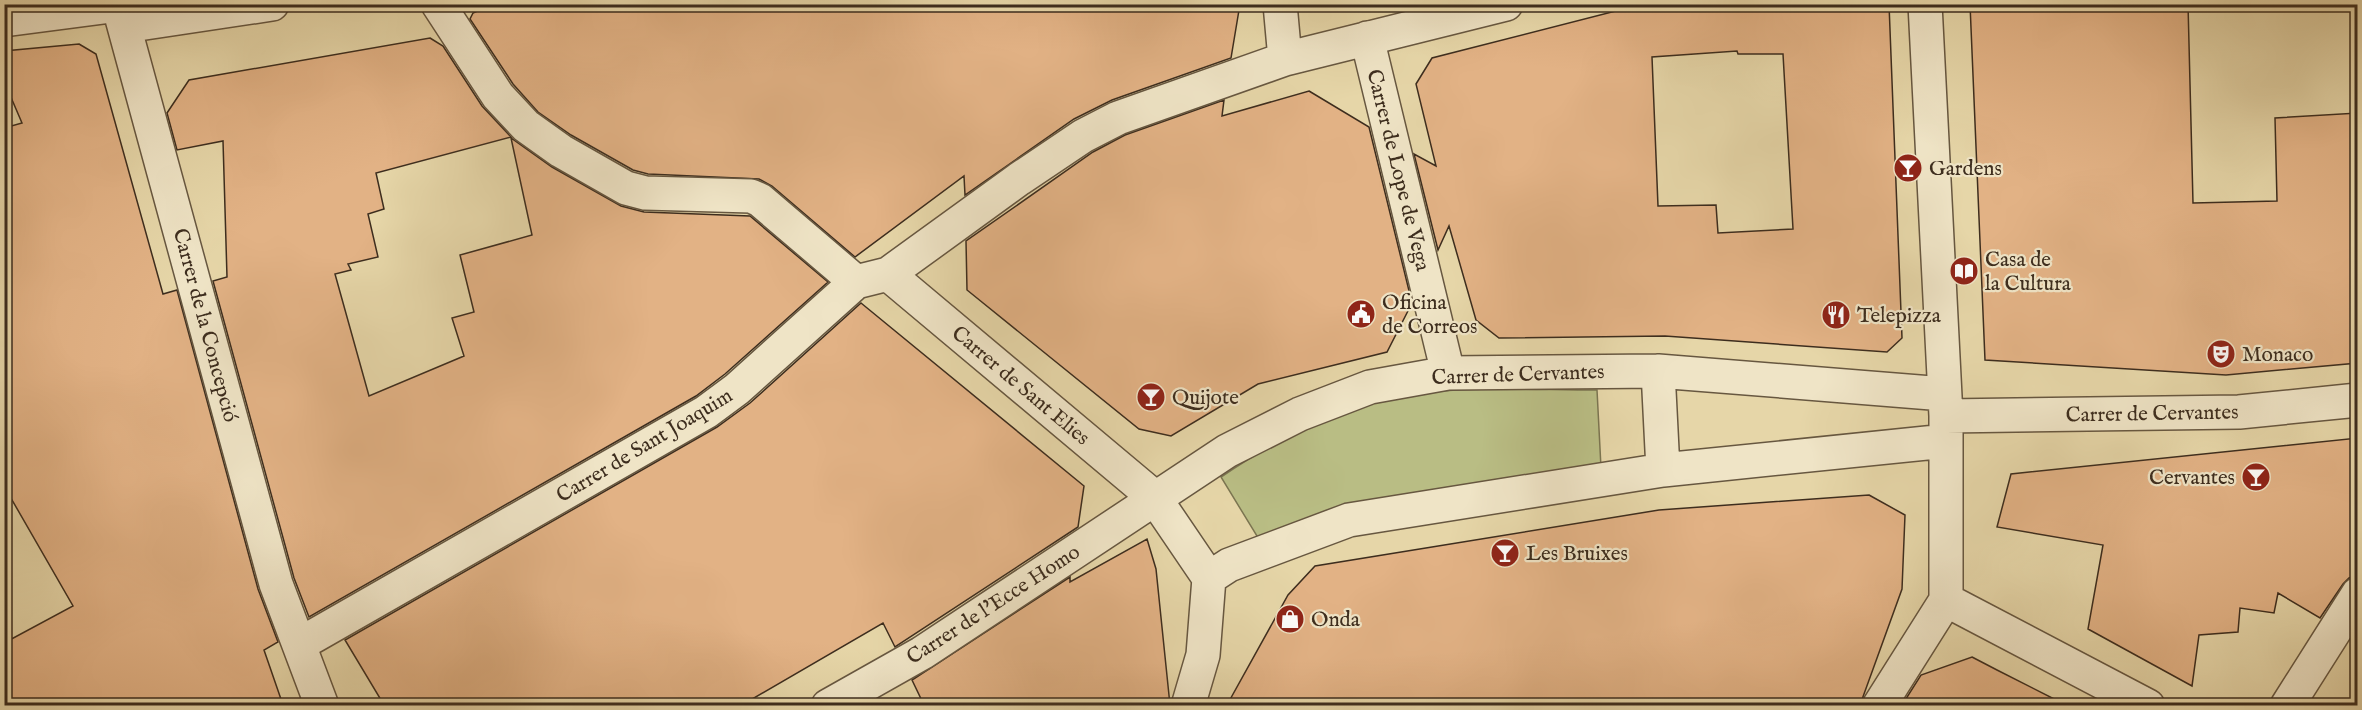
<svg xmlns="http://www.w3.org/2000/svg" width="2362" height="710" viewBox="0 0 2362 710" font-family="'IM FELL English',serif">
	<rect width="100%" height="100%" fill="#e6d6a8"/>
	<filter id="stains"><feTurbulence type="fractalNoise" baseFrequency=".00333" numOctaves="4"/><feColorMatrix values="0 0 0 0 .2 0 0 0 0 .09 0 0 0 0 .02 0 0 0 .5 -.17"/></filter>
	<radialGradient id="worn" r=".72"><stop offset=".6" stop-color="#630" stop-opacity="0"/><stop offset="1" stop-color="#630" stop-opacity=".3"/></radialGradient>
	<path fill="#b9bd84" stroke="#7b7551" stroke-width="1.5" d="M1597,390l4,78 -341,73 -39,-64c44,-29 100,-63 152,-76 72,-17 150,-11 224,-11z"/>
	<path fill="#e2b285" stroke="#3d2d1e" stroke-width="1.5" fill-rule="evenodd" d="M493,4h747l-9,54 -119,42 -38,19 -109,76 -1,-19 -109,81 -83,-71 -13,-7 -111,-5 -15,-4 -62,-35 -33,-23 -25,-28 -43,-65 3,-6z
		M1643,4h246l13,334 -15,14 -222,-16 -166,2 -23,-18 -27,-94 -11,24 -24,-96 22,12 -20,-82 16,-26zM1737,51l1,3h45l10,175 -75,4 -2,-28 -58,1 -6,-149z
		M1970,4h218l5,199 84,-2 -2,-83 83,-5v250l-132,12 -241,-15z
		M430,38l13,8 39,60 29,31 -135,36 8,36 -16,5 10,43 -30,7 3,6 -16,4 34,122 95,-40 -12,-38 22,-6 -14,-57 72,-20 -21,-97 41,29 69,39 23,6 106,4 78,66 -103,92 -29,22 -387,221 -15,-39 -81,-297 14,-4 -4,-136 -46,9 -10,-37 22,-33z
		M79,44l17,10 67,240 14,-4 81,299 20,53 -14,8 19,55h-279v-62l69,-37 -69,-120v-358l18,-5 -18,-42v-30z
		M1309,91l60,36 43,176 -25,49 -129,32 -87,52 -32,-7 -172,-139 -1,-49 127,-89 32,-17 99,-35 -2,16z
		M861,303l223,183 -6,41 -183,120 -12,-24 -141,82h-358l-39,-65 372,-213 33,-24z
		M2358,438v137l-9,3 -6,6 -23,34 -42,-25 -4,20 -34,-5 -2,24 -39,3 -7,51 -104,-57 15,-84 -106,-18 14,-53z
		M1869,495l36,20 -3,74 -42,116h-633l61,-110 27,-29 344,-56z
		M1147,539l9,30 14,136h-246l-12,-25 158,-103v5z
		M1972,657l25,13 69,35h-164l19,-30z"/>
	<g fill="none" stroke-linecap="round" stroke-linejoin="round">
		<g stroke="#675740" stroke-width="36">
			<path id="street" d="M118,4l158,580 46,122
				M438,4l60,92 28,30 35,25 65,37 19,5 106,3 9,4 96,82
				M1280,4l5,55
				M4,20l115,-15
				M125,26l147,-22
				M1367,38l81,335
				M888,274l266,223 55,81 -6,77 -15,51
				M1658,371l5,99
				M1946,416l293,-4 119,-12
				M1209,578l20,-13 120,-45 314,-50 283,-29
				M1946,600l202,106
				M300,644l406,-232 31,-23 119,-107 32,-8 131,-95 64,-43 35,-18 167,-59 221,-55
				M828,706l94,-53 305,-202 73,-37 70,-27 78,-14 210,-2 286,23
				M1879,706l67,-106v-184l-21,-412
				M2287,706l71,-112"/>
		</g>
		<use href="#street" stroke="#efe4c6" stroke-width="33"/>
	</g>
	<defs>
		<g id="bar-disc" transform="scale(1.5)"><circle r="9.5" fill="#8f2418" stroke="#efe4c6"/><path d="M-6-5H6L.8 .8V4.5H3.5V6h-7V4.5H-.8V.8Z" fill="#fff"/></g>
		<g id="library-disc" transform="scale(1.5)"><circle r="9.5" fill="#8f2418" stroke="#efe4c6"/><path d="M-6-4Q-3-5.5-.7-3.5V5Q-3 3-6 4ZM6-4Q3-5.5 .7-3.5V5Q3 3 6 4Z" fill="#fff"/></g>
		<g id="civic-disc" transform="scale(1.5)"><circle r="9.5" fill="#8f2418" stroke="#efe4c6"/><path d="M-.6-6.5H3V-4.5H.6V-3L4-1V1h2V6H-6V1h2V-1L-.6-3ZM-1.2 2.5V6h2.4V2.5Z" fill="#fff"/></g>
		<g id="restaurant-disc" transform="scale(1.5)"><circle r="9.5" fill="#8f2418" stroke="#efe4c6"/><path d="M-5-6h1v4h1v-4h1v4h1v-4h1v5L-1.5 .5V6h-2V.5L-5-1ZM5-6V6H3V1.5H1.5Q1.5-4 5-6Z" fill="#fff"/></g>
		<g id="theatre-disc" transform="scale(1.5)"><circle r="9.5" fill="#8f2418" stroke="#efe4c6"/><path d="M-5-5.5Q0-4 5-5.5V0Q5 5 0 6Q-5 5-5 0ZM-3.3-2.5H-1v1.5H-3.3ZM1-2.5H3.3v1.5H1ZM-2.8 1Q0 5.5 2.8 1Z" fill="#fff"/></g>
		<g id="shop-disc" transform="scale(1.5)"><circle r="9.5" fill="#8f2418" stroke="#efe4c6"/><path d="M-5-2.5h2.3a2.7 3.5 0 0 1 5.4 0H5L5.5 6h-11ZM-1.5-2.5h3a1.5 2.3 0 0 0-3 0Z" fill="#fff"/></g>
	</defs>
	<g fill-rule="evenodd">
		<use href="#bar-disc" x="1908" y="168"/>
		<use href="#library-disc" x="1964" y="271"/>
		<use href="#civic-disc" x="1361" y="314"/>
		<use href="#restaurant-disc" x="1836" y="315"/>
		<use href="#theatre-disc" x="2221" y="354"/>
		<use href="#bar-disc" x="1151" y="397"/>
		<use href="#bar-disc" x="2256" y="477"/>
		<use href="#bar-disc" x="1505" y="553"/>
		<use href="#shop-disc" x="1290" y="619"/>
	</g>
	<g text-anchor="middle" stroke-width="4.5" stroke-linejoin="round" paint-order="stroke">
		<g font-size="21" fill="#3d2d1e" stroke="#efe4c6" text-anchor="start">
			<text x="1929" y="175">Gardens</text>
			<text x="1985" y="266">Casa de<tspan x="1985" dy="24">la Cultura</tspan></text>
			<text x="1382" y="309">Oficina<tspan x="1382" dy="24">de Correos</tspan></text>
			<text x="1857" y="322">Telepizza</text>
			<text x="2242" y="361">Monaco</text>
			<text x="1172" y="404">Quijote</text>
			<text x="2235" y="484" text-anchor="end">Cervantes</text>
			<text x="1526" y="560">Les Bruixes</text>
			<text x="1311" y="626">Onda</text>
		</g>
		<g font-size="21" fill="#3d2d1e" stroke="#efe4c6">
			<text transform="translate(1399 170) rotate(76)" y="7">Carrer de Lope de Vega</text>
			<text transform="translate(206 325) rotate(75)" y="7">Carrer de la Concepció</text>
			<text transform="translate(1518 374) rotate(-2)" y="7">Carrer de Cervantes</text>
			<text transform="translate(1021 385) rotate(40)" y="7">Carrer de Sant Elies</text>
			<text transform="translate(2152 413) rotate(-1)" y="7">Carrer de Cervantes</text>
			<text transform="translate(644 445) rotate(-31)" y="7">Carrer de Sant Joaquim</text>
			<text transform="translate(993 604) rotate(-33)" y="7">Carrer de l'Ecce Homo</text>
		</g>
	</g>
	<rect width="2362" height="710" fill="none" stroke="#e6d6a8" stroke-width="24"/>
	<rect x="6" y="6" width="2350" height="698" fill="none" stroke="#3d2d1e" stroke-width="3"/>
	<rect x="12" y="12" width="2338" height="686" fill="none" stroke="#3d2d1e" stroke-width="1.5"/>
	<rect width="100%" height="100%" filter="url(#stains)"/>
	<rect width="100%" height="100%" fill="url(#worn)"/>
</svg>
